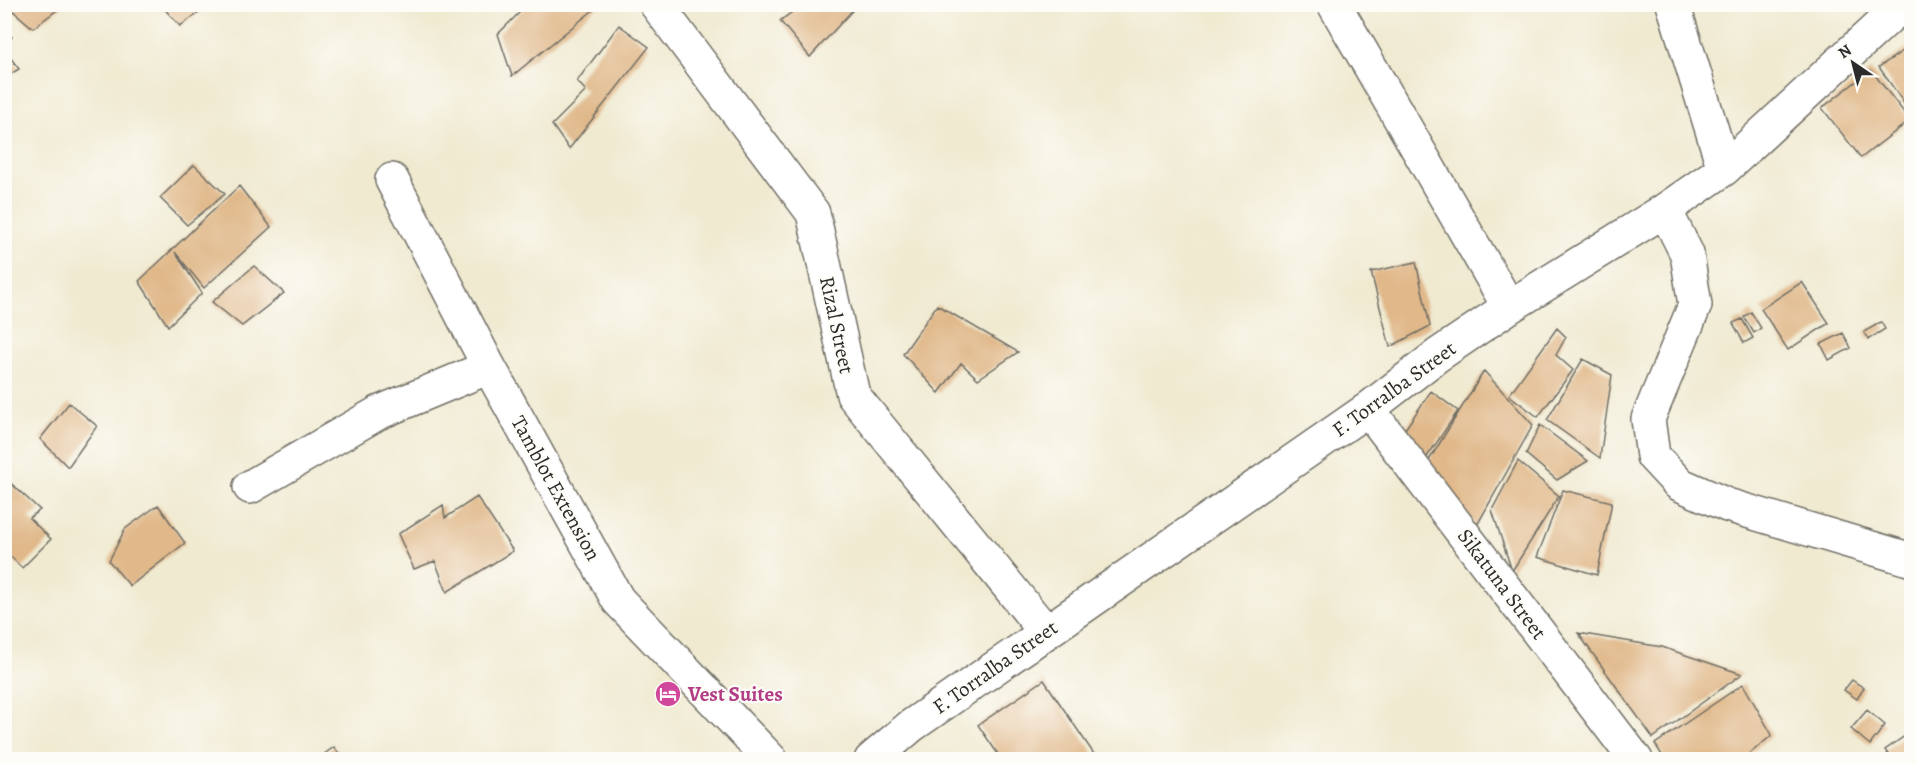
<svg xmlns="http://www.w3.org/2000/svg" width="1916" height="764" viewBox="0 0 1916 764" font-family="Alegreya,serif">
	<rect width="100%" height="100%" fill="#fdfcf7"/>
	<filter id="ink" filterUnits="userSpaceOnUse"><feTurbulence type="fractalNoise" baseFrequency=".0167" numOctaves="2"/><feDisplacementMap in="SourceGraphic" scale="12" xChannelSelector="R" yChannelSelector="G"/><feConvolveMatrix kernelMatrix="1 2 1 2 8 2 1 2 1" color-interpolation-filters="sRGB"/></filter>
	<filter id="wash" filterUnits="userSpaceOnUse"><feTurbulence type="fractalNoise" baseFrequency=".008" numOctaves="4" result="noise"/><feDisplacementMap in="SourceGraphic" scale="24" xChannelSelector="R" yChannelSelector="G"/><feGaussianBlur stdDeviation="1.35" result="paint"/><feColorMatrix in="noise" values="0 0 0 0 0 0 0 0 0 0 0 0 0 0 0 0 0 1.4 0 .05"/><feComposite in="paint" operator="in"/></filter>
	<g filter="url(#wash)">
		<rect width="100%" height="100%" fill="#f0ead1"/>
		<g id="blocks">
			<path fill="#e0b889" d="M5,4h60l-32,24z
				M160,4h51l-31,22z
				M528,4h66l3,3 -85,69 -14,-42z
				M785,4h73l-48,53 -30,-36 12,-9 -12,-3z
				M619,25l30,22 -80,102 -17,-24 34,-34 -9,-10z
				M4,28l8,9 -8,10z
				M1912,45v66l-2,1 -31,-45z
				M4,49l15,20 -15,9z
				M1871,70l39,50 -49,38 -39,-50z
				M194,165l31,29 -38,31 -27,-27z
				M239,186l32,41 -67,61 -29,-36 27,41 -34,33 -29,-45z
				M1416,262l14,64 -40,21 -19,-75z
				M254,266l30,27 -42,33 -30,-24z
				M1802,282l27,41 -41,27 -27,-41z
				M937,305l81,47 -40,27 -17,-16 -22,30 -36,-39z
				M1751,312l10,16 -7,5 -10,-16z
				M1742,319l11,19 -9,5 -11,-20z
				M1881,322l4,7 -16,10 -5,-7z
				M1557,328l9,9 -10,18 17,15 -35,47 -29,-22z
				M1843,333l8,15 -22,12 -8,-16z
				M1583,359l29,16 -12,83 -53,-38z
				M1484,371l49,54 -57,102 -48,-65z
				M1431,391l27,20 -31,46 -28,-19z
				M69,403l28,23 -29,41 -28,-28z
				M1540,425l48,36 -31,19 -31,-26z
				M1518,461l41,35 -47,75 -20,-61z
				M4,477l36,33 -11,8 22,21 -29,29 -18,-18z
				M1563,490l49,12 -15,73 -60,-18z
				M477,497l36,54 -66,41 -12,-31 -21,8 -16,-35 45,-29 2,13z
				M158,505l27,38 -55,43 -21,-25 16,-32z
				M1578,633l84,14 80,27 -89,64z
				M1044,680l54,80h-96l-24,-35z
				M1852,680l12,8 -7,11 -13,-9z
				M1743,684l29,51 -30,25h-77l-10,-16z
				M1867,710l18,15 -15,20 -19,-16z
				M1912,731v29h-20l-7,-10z
				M334,747l10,13h-28z"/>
		</g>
	</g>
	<g filter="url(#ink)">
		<use href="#blocks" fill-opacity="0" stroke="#706e65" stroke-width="1.5"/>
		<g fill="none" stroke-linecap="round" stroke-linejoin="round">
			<g stroke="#706e65" stroke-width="36">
				<path id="minor" d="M656,4l157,209 40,182 192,236
					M1334,4l175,303
					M1673,4l51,165
					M392,180l97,187 129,233 153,160
					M1665,210l22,44 8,51 -47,114 5,37 26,28 48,21 185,55
					M1368,409l268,351
					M250,487l128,-74 111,-46
					M871,760l40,-34 457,-317 70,-54 71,-48 156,-97 59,-41 179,-165"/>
			</g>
			<use href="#minor" stroke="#fff" stroke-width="33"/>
		</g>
	</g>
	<defs>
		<g id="hotel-disc" transform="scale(1.35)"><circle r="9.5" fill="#d1479c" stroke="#fdfcf7"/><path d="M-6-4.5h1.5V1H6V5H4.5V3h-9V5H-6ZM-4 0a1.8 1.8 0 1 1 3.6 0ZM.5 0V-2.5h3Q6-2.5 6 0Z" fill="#fff"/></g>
	</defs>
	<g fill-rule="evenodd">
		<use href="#hotel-disc" x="668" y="694"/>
	</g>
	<g text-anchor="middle" stroke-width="4.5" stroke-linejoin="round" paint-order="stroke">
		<g font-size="21" fill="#2b2b2b" stroke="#fdfcf7">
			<text transform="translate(837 325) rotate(78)" y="7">Rizal Street</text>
			<text transform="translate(1394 389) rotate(-36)" y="7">F. Torralba Street</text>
			<text transform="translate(556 488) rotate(61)" y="7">Tamblot Extension</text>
			<text transform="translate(1502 584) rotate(53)" y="7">Sikatuna Street</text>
			<text transform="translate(995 667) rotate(-35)" y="7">F. Torralba Street</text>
		</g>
		<g font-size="21" font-weight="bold" fill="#b23c85" stroke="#fdfcf7" text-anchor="start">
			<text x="688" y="701">Vest Suites</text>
		</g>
	</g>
	<rect width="1916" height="764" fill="none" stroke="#fdfcf7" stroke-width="24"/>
	<g transform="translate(1853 63) rotate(325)" stroke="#fdfcf7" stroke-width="4.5" paint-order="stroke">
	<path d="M0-4.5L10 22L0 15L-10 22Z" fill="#2b2b2b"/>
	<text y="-9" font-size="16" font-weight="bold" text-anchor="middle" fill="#2b2b2b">N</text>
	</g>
</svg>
